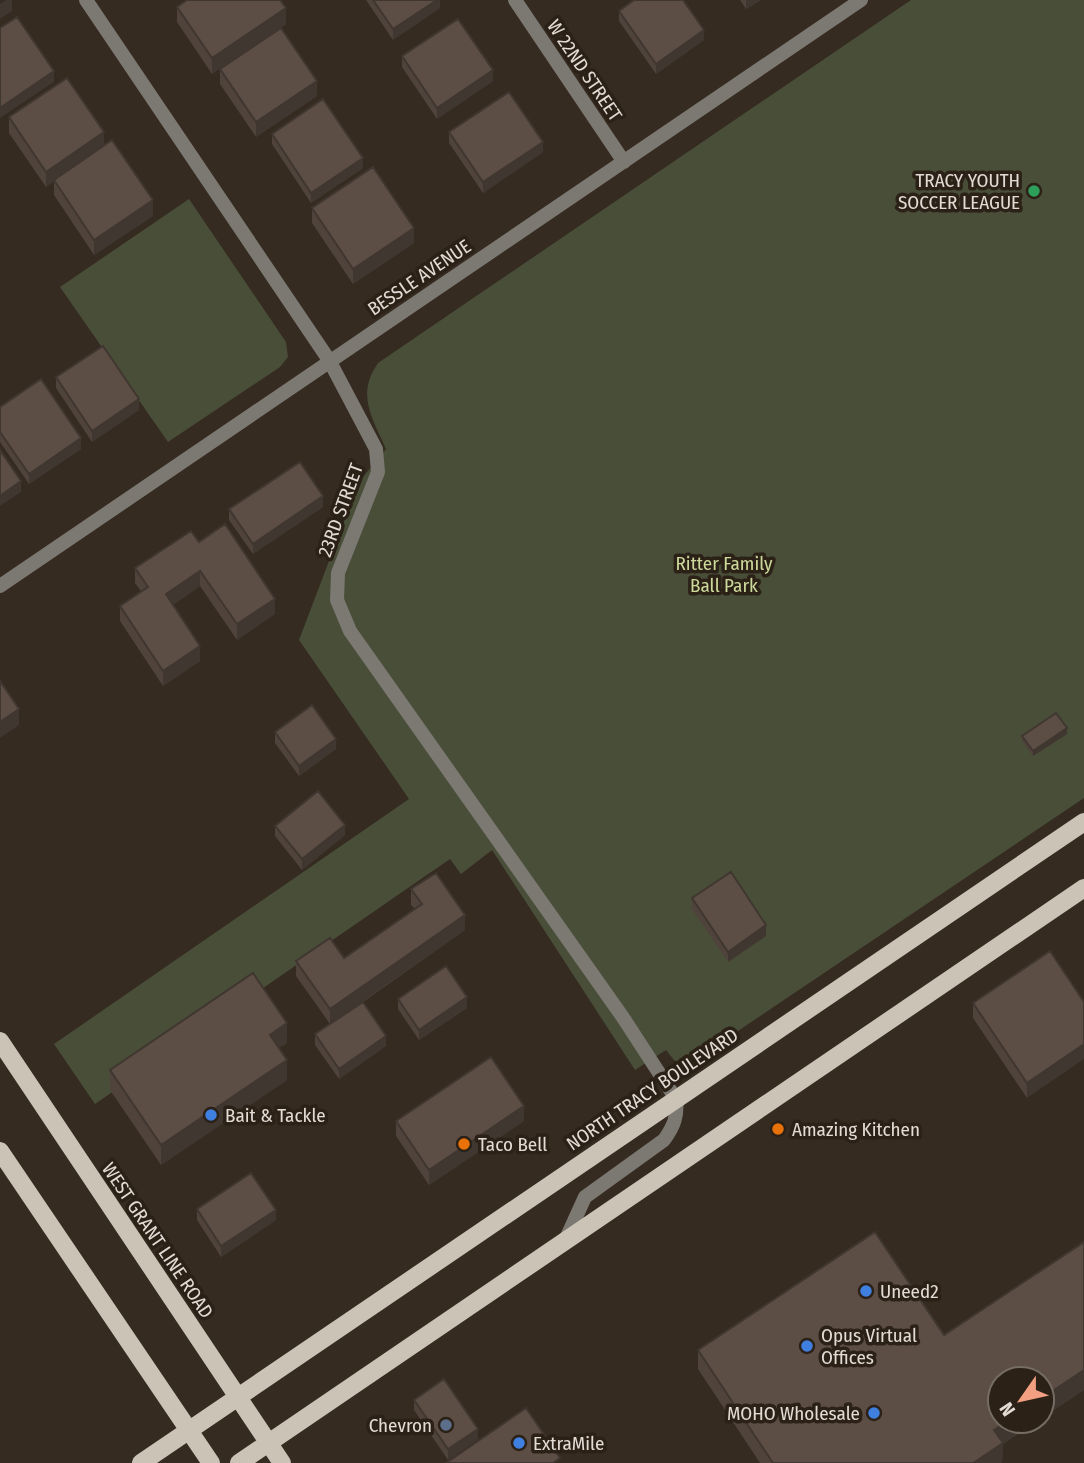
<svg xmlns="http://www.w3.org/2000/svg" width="1084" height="1463" viewBox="0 0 1084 1463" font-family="'Fira Sans Condensed',sans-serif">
	<rect width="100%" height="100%" fill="#352b21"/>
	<path fill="#494e39" d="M911,0h173v798l-398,268 -12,-6 -8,-10 -31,20 -143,-220 -31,24 -11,-15 -355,245 -41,-60 355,-245 -110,-159 60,-158 27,-33c-14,-32 -30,-54 -8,-86z
		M189,199l97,143 2,15 -8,10 -112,75 -108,-155z"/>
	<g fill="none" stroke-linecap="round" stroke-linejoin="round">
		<path stroke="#7c7872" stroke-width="14" d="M86,0l243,360 47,89 2,23 -40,101 -1,27 13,31 272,385 54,83c2,17 -2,27 -12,41l-79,57 -20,44
			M515,0l109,162
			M0,586l861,-586"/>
		<path stroke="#cbc3b6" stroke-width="18" d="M0,1041l282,422
			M0,1151l211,312
			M141,1463l943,-641
			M239,1463l845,-575"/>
	</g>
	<path fill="#4f433b" d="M366,0h74v8l-47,32z
		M740,0h21l-15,9z
		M177,7l109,17 -74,50 -35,-52z
		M619,11l85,29 -48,34 -37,-53z
		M402,56l91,25 -56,38 -35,-52z
		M220,69l97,27 -61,41 -36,-53z
		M9,117l95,29 49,70 -59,39 -40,-60v-14l-8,6 -37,-54z
		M449,132l94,20 -60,41 -34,-50z
		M272,134l91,34 -52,35 -39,-59z
		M312,208l102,35 -61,41 -41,-61z
		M56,377l83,33 -47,32 -36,-54z
		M0,407l81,42 -52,35 -29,-42z
		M323,507l-70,47 -24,-34v-11z
		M199,542l76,72 -38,26 -37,-54 -27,19 27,56 -37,25 -43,-65v-15l21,-15 -6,-8v-15z
		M275,732l61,17 -37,27 -24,-33z
		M1067,734l-34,22 -11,-15v-5z
		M275,826l70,9 -43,35 -27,-34z
		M411,889l54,41 -102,72 23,44 -47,33 -24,-34v-11l15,-10 -34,-48v-15l48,-3 71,-49 -4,-4z
		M692,898l74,38 -38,26 -36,-53z
		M1050,951l-23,147 -54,-80v-15z
		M398,999l69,9 -48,32 -21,-31z
		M287,1043l-8,5 8,32 -126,85 -51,-75v-20z
		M396,1121h128l-95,64 -33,-49z
		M197,1209l79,11 -55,37 -24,-37z
		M1084,1242v148l-42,28v-39l-42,42h37l-34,23 -1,19h-242l-62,-94v-19l246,-15z
		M414,1400l64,39 -30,21 -34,-50z"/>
	<path fill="#403730" d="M6,0h6v11l-12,8v-15z
		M437,0h3v8l-47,32v-11z
		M746,0h15l-15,9z
		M286,8v16l-74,50v-16z
		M704,30v10l-48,34v-10z
		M493,70v11l-56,38v-11z
		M54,71v11l-54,36v-10z
		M317,81v15l-61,41v-15z
		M104,132v16l-58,39v-15z
		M543,142v10l-60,41v-11z
		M363,158v10l-52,35v-10z
		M153,200v16l-59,39v-15z
		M414,228v15l-61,41v-15z
		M139,399v11l-47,32v-11z
		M81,438v11l-52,35v-10z
		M21,481v11l-21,14v-10z
		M323,496v11l-70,47v-10z
		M200,571v15l-34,24v-16z
		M275,599v15l-38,26v-16z
		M200,646v15l-37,25v-15z
		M19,709v16l-19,13v-16z
		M1067,728v6l-34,22v-5z
		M336,739v10l-37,27v-10z
		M345,825v10l-43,35v-11z
		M465,915v15l-135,94v-15z
		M766,925v11l-38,26v-10z
		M467,997v11l-48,32v-10z
		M287,1023v20l-17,11v-19z
		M386,1036v10l-47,33v-10z
		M1084,1044v15l-57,39v-15z
		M287,1060v20l-126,85v-20z
		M524,1106v15l-95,64v-15z
		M276,1210v10l-55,37v-11z
		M1084,1370v20l-42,28v-20z
		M1008,1421h29l-34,23 -1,19h-29l21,-33z
		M478,1429v10l-30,21v-11z"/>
	<path fill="#5c4e45" stroke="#403730" stroke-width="2" d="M187,0h93l6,8 -74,50 -35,-51z
		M373,0h64l-44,29z
		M634,0h49l21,30 -48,34 -37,-53z
		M17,17l37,54 -54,37v-80z
		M458,19l35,51 -56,38 -35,-52z
		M281,28l36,53 -61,41 -36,-53z
		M67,78l37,54 -58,40 -37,-55z
		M509,92l34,50 -60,40 -34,-50z
		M323,99l40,59 -52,35 -39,-59z
		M112,140l41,60 -59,40 -40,-60z
		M373,167l41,61 -61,41 -41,-61z
		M103,346l36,53 -47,32 -36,-54z
		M41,379l40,59 -52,36 -29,-42v-25z
		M0,450l21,31 -21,15z
		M300,462l23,34 -70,48 -24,-35z
		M225,524l50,75 -38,25 -37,-53 -34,23 34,52 -37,25 -43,-65 28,-19 -13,-19 56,-37 8,11z
		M0,681l19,28 -19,13z
		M312,705l24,34 -37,27 -24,-34z
		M1056,713l11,15 -34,23 -11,-15z
		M318,791l27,34 -43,34 -27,-33z
		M731,872l35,53 -38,27 -36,-54z
		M436,873l29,42 -135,94 -34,-48 34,-23 14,20 78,-54 -11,-15z
		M1050,951l34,51v42l-57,39 -54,-80z
		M446,966l21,31 -48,33 -21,-31z
		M253,973l34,50 -17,12 17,25 -126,85 -51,-75z
		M363,1002l23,34 -47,33 -24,-35z
		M491,1057l33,49 -95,64 -33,-49z
		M251,1173l25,37 -55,36 -24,-37z
		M875,1232l69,103 140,-93v128l-42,28v-19h-42v42h8l-14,9 9,13 -30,20h-200l-75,-113z
		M444,1379l34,50 -30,20 -34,-49z
		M526,1408l34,50 -7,5h-107z"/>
	<circle fill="#2e9e5b" stroke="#2b2117" stroke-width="2.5" cx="1034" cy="191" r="7"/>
	<g fill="#3f7fe0" stroke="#2b2117" stroke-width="2.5">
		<circle cx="211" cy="1115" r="7"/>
		<circle cx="866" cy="1291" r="7"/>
		<circle cx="807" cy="1346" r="7"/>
		<circle cx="874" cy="1413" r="7"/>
		<circle cx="519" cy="1443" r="7"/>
	</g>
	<g fill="#e8710a" stroke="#2b2117" stroke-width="2.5">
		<circle cx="778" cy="1129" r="7"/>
		<circle cx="464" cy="1144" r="7"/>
	</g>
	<circle fill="#5c6f8a" stroke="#2b2117" stroke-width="2.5" cx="446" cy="1425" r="7"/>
	<g text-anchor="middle" stroke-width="7" stroke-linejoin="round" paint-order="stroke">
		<g font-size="19" fill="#e3dcd5" stroke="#2b2117">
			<text transform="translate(585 70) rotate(56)" y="7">W 22ND STREET</text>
			<text transform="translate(419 277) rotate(-34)" y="7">BESSLE AVENUE</text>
			<text transform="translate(340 510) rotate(-70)" y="7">23RD STREET</text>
			<text transform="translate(652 1089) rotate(-34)" y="7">NORTH TRACY BOULEVARD</text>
			<text transform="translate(158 1240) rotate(56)" y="7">WEST GRANT LINE ROAD</text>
		</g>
		<g font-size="19" fill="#e3dcd5" stroke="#2b2117" text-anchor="start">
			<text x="1020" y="187" text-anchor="end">TRACY YOUTH<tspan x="1020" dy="22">SOCCER LEAGUE</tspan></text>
			<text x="225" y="1122">Bait &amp; Tackle</text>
			<text x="792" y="1136">Amazing Kitchen</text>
			<text x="478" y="1151">Taco Bell</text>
			<text x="880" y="1298">Uneed2</text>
			<text x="821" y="1342">Opus Virtual<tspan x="821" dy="22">Offices</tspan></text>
			<text x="860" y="1420" text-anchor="end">MOHO Wholesale</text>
			<text x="432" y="1432" text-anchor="end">Chevron</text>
			<text x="533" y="1450">ExtraMile</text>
		</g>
		<g font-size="19" fill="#ccd99a" stroke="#2b2117">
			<text x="724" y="570">Ritter Family<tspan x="724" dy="22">Ball Park</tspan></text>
		</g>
	</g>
	<g transform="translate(1021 1400) rotate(236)"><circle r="33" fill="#2b2117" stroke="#756c63" stroke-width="2"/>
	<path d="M0-5L12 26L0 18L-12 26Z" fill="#f2a081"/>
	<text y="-10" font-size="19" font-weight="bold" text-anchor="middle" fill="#e3dcd5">N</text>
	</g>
</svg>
